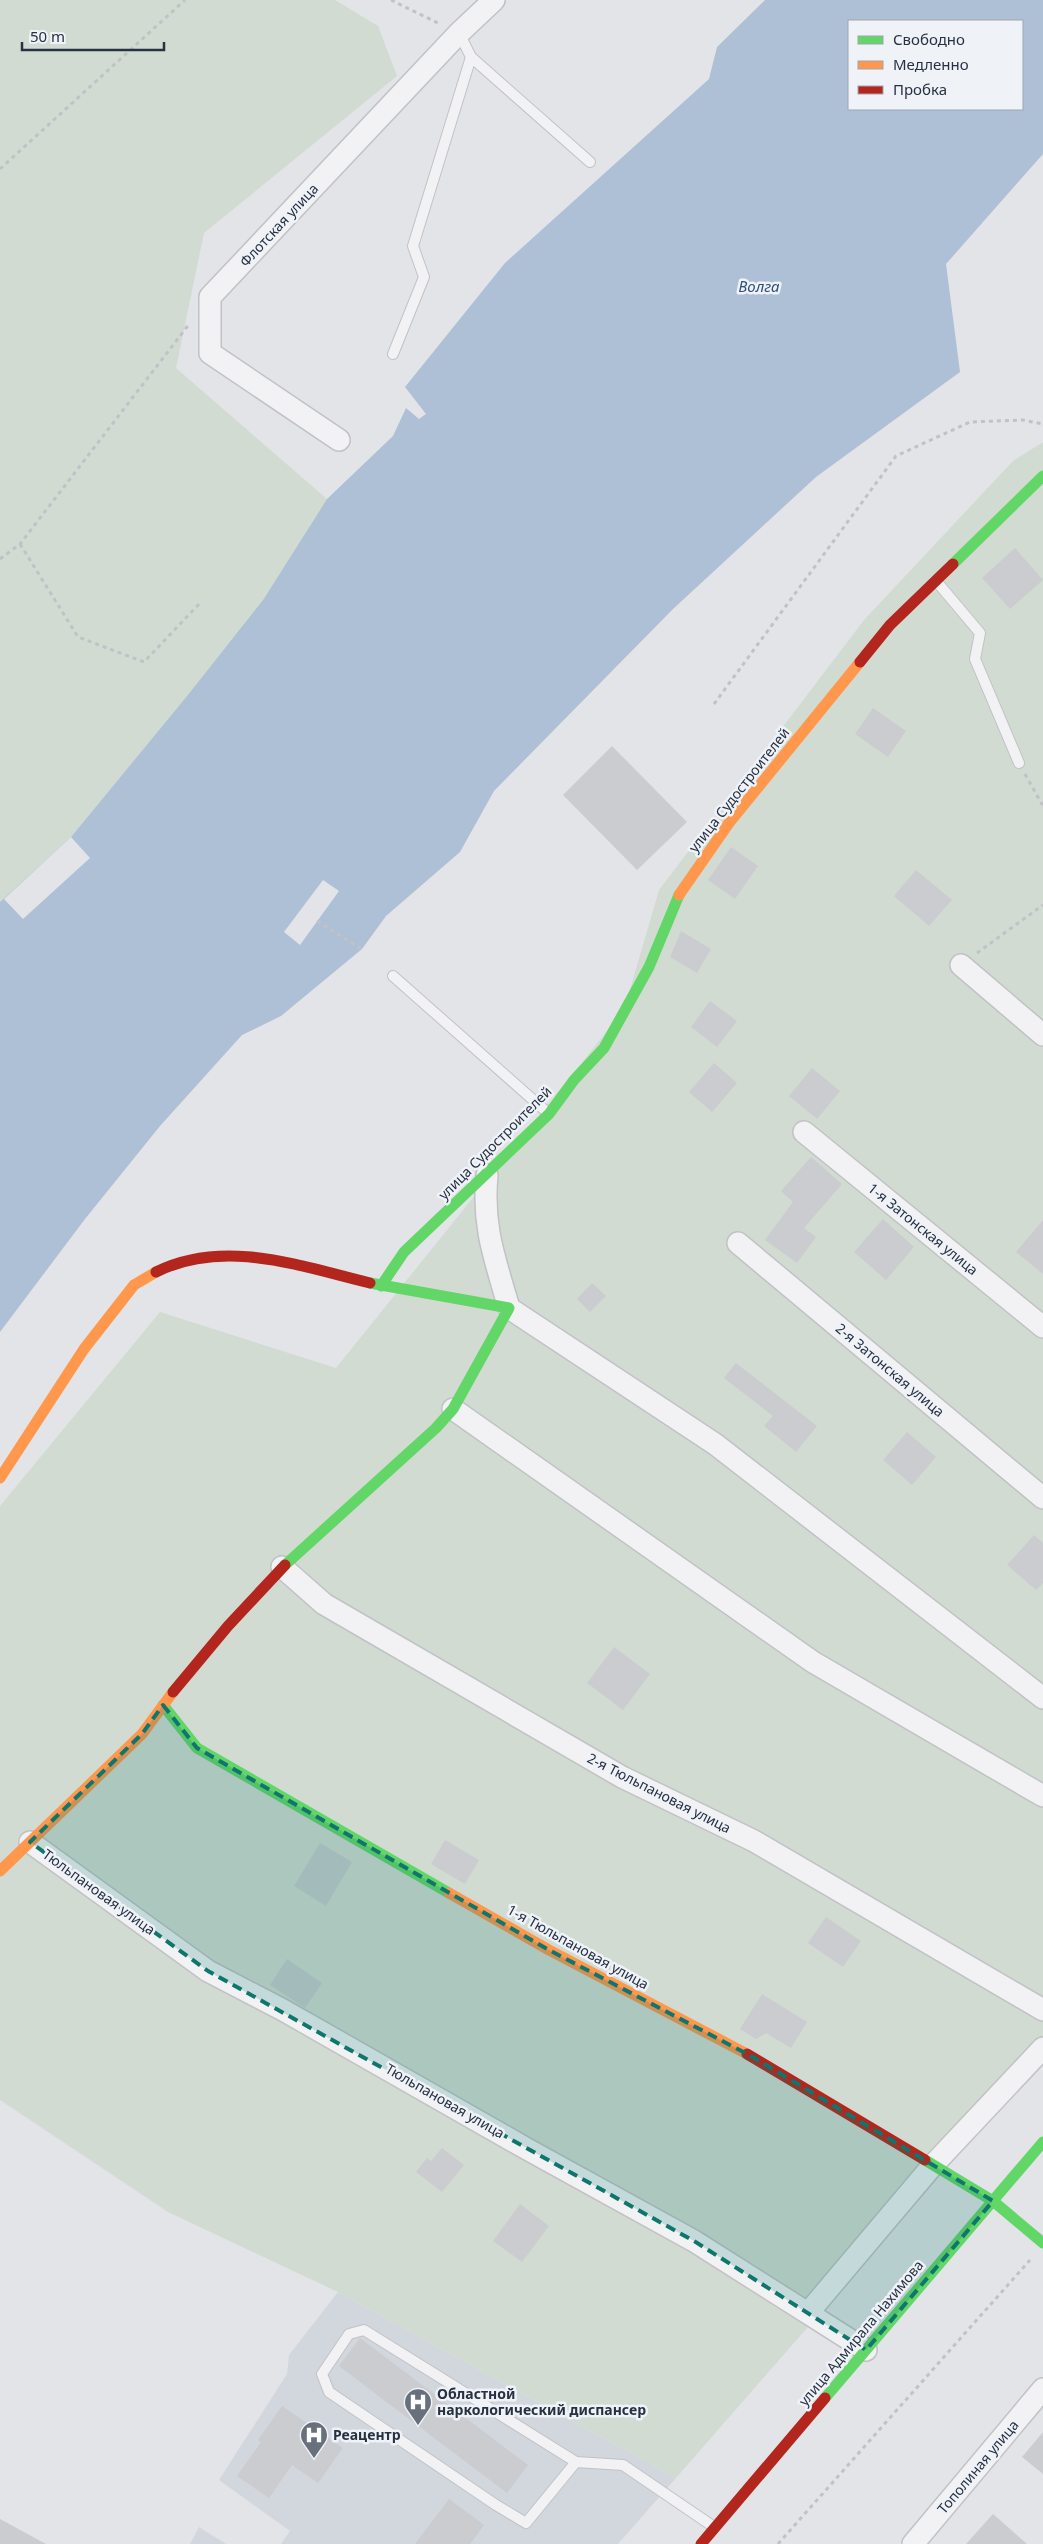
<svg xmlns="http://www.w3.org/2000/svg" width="1043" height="2544" viewBox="0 0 1043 2544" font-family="'Noto Sans',sans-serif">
	<rect width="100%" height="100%" fill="#e2e4e7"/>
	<path fill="#d2d7de" d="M338,2292l338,186 -58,66h-337l9,-13 -71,-51 68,-106 2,-19z
		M199,2527l27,17h-36z"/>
	<path fill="#d2dbd2" d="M0,0h335l43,26 19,50 -193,157 -28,135 151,131 -64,101 -76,96 -116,141 -71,65z
		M1043,442v1616l-367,420 -338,-186 -170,-80 -168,-112v-594l160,-194 176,56 288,-358 35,-120 205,-270 149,-159z"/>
	<path fill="#aec0d5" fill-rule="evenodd" d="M765,0h278v154l-97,110 14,108 -144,105 -143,132 -179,182 -34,61 -74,64 -24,33 -81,67 -39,19 -82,91 -75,93 -85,113v-430l71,-65 116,-141 76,-96 64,-101 66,-63 13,-28 13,11 7,-5 -21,-27 100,-124 204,-184 8,-32zM849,21h173v88h-173z"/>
	<path fill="#e2e4e7" d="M71,837l19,21 -67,61 -19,-20z
		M323,880l16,11 -39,54 -16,-13z"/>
	<path fill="#cacccf" d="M1015,548l28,32 -33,29 -28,-31z
		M873,708l33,23 -18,26 -33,-23z
		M612,746l75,76 -50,48 -74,-75z
		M731,847l27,19 -23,33 -27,-19z
		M916,870l36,30 -23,26 -35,-30z
		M681,931l30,18 -14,24 -27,-16z
		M710,1001l27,20 -20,26 -26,-20z
		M714,1063l23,20 -25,29 -23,-20z
		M812,1068l28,23 -23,28 -28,-23z
		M811,1157l31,27 -38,44 12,9 -19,26 -32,-23 28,-38 -12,-11z
		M883,1219l31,28 -28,33 -32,-28z
		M1043,1220v54l-27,-22z
		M592,1283l14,13 -16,16 -13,-13z
		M736,1363l81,63 -21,26 -32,-26 9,-10 -49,-38z
		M907,1432l29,25 -24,28 -29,-25z
		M1034,1535l9,8v40l-7,7 -29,-25z
		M614,1647l36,27 -27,36 -36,-27z
		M445,1840l34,20 -14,24 -34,-20z
		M320,1843l32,19 -26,44 -32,-20z
		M826,1917l35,24 -18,26 -35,-24z
		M287,1959l35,24 -17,25 -35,-23z
		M762,1994l45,28 -16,26 -25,-15 -10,6 -16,-10z
		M442,2148l22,17 -22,27 -26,-20 11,-14 4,3z
		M520,2204l29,22 -27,36 -29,-21z
		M360,2338l168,127 -21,28 -168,-127z
		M282,2406l61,42 -25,35 -26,-18 -23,33 -32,-22 24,-34 -3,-2z
		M1043,2432v42l-21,-17z
		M449,2499l35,26 -14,19h-55z
		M993,2514l34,30h-61z
		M0,2519l46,25h-46z"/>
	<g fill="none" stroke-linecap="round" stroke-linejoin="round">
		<g stroke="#c0c2c5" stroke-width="12">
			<path id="lane" d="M459,33l12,24 119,105
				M393,354l31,-77 -11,-31 58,-189
				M937,582l43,51 -5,26 44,104
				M393,976l155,137
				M576,2462l-50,61 -30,-18 -167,-113 -7,-18 27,-40 15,-4 212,132 47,3 91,62"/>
		</g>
		<g stroke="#c0c2c5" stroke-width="24">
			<path id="street" d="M339,440l-129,-87v-56l249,-264 35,-33
				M961,965l82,70
				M804,1132l239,195
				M487,1175c-5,52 8,84 22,133l206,136 328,254
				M738,1243l305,255
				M453,1409l360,253 230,134
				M282,1567l42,37 298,173 132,64 289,169
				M30,1842l178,129 75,39 244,139 167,92 172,109
				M808,2313l125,-148 110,-117
				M913,2544l130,-155"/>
		</g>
		<path stroke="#c1c2c8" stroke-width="3" stroke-dasharray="4 4" stroke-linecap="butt" d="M391,0l49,24
			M0,169l185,-169
			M20,544l58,93 66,25 57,-60
			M0,559l20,-15 170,-221
			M714,704l182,-248 74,-34 53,-2 20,4
			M1025,774l18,32
			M317,921l45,28
			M977,953l66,-48
			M778,2544l252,-284"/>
		<use href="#lane" stroke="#f2f2f4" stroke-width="10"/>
		<use href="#street" stroke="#f2f2f4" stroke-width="21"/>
		<path stroke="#63d668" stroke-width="11" d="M953,564l90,-88
			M381,1286l23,-34 145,-138 25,-34 30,-32 45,-81 30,-72
			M285,1565l151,-137 17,-19 56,-101 -139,-25
			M163,1705l34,43 252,145
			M925,2160l68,41 50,42
			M825,2398l218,-256"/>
		<path stroke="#ff974d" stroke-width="11" d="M679,895l50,-72 131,-161
			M0,1478l84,-129 50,-64 22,-13
			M0,1871l142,-137 31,-42
			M449,1893l100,57 198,104"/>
		<path stroke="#b3261e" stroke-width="11" d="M860,662l30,-37 63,-61
			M156,1272c68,-34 144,-6 214,11
			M173,1692l55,-66 57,-61
			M747,2054l178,106
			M701,2544l124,-146"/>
	</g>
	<path fill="#0f766e" fill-opacity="0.2" stroke="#0f766e" stroke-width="4" stroke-dasharray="10 6" stroke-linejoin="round" d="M163,1705l34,43 352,202 202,106 242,145 -127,149 -172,-109 -486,-270 -178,-129 112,-108z"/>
	<defs>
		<g id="hospital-pin" transform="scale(1.4375)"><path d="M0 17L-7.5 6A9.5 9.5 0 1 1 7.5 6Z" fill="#68707c" stroke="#eff2f7"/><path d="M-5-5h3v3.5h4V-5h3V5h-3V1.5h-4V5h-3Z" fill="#fff"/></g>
	</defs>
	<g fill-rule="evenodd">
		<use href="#hospital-pin" x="418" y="2402"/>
		<use href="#hospital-pin" x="314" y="2435"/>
	</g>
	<g text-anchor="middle" stroke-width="5" stroke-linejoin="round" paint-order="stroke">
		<g font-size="14" fill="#273142" stroke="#eff2f7">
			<text transform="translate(279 225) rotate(-47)" y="5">Флотская улица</text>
			<text transform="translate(739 790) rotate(-52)" y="5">улица Судостроителей</text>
			<text transform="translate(495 1143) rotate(-45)" y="5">улица Судостроителей</text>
			<text transform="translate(923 1229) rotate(39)" y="5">1-я Затонская улица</text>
			<text transform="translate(890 1370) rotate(40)" y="5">2-я Затонская улица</text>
			<text transform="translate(659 1793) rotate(27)" y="5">2-я Тюльпановая улица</text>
			<text transform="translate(99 1892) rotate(36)" y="5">Тюльпановая улица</text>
			<text transform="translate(578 1947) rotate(29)" y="5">1-я Тюльпановая улица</text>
			<text transform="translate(445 2101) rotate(30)" y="5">Тюльпановая улица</text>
			<text transform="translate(861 2333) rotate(-50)" y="5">улица Адмирала Нахимова</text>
			<text transform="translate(978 2467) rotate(-50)" y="5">Тополиная улица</text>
		</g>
		<g font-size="14" font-weight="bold" fill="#273142" stroke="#eff2f7" text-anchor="start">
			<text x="437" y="2399">Областной<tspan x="437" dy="16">наркологический диспансер</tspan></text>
			<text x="333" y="2440">Реацентр</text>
		</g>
		<g font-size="15" font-style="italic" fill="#2e4f7a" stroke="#eff2f7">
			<text x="759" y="292">Волга</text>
		</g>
	</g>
	<rect x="848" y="20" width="175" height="90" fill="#eff2f7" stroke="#9fa5af"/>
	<rect x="858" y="36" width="25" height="8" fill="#63d668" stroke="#9fa5af"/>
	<text x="893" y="45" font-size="15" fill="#273142">Свободно</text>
	<rect x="858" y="61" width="25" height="8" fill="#ff974d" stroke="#9fa5af"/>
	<text x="893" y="70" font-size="15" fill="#273142">Медленно</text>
	<rect x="858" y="86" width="25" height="8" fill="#b3261e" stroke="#9fa5af"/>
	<text x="893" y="95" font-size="15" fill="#273142">Пробка</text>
	<path d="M22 42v8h142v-8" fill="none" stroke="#273142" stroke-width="2.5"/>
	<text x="30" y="42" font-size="15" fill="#273142" stroke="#eff2f7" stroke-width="4" paint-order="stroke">50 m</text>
</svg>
